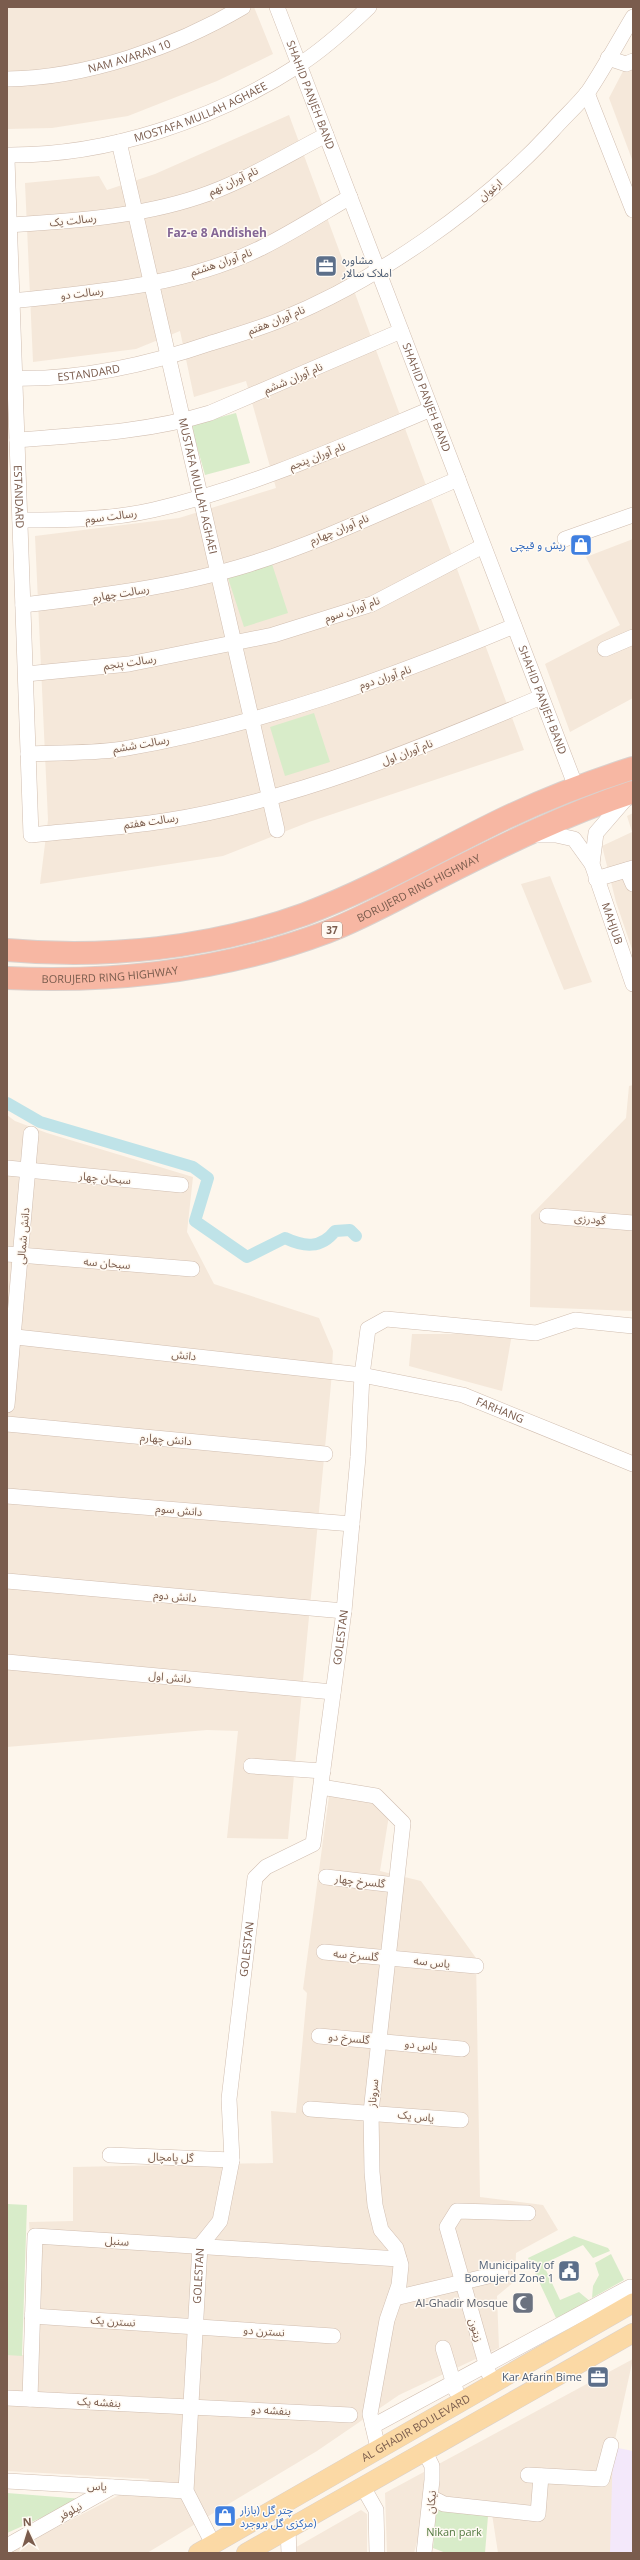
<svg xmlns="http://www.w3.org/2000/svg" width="640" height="2560" viewBox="0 0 640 2560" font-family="'Open Sans','Noto Sans Arabic',sans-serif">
	<rect width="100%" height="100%" fill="#fdf6ec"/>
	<path fill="#f5e8da" d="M7,7h247l19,47 -56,27 -89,35 -76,12 -45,1z
		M633,52v110l-24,-64z
		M289,115l235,635 -215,72 -86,34 -183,28 8,-64 -13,-284 144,-18 97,-30 -30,-107 -52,16 -14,-66 -44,18 -103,13 -8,-179 74,-7 8,14 48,-16z
		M633,539v159l-63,34 -25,-68 75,-39 -34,-68z
		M633,813v139l-17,-50 -14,-56 30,-14 -5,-16z
		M550,876l42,106 -28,8 -43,-106z
		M633,1085v226l-103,-4 1,-92 95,-97 3,-32z
		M7,1115l8,6 32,12 146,44 -6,55 27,52 105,34 14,33 -2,33 -43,455 -61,-1 11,-107 -31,-1 -200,17z
		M412,1334h100l-10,57 -93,-25z
		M329,1796l62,7 -11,68 41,10 55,77 4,239 63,8 15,25 -42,23 -1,28 -18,15 2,52 -100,47 -82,56 -170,102h-140l143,-74 -143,-8v-116h32l-10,-133 44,-1v-54l200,-4 -2,-52 25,2 11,-120 -4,-4z
		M633,2359l-19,85 -2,109h-114l-6,-39 -64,-12 -14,51h-27l-2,-60z
		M361,2510l6,4v39h-81z"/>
	<path fill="#f3e8fa" d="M613,2447l20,4v102h-23z"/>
	<path fill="#d8ecc9" d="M236,413l14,50 -45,12 -14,-50z
		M272,564l16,49 -44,14 -16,-49z
		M314,713l16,49 -45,14 -15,-49z
		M7,2204l20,1 -5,151 -15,-1z
		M574,2236l34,12 2,3 -17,7 -10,-13 -40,19 17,36 19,-8 12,10 -35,16 -28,-60z
		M611,2254l13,26 -32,18 1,-12 6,-11 -4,-12z
		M7,2493l76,6 -76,34z
		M436,2510l52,6 -3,37h-39l-13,-5z"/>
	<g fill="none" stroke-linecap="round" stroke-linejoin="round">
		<path stroke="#bfe3e8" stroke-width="12" d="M7,1103l33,19 153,45 15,11 -13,43 52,36 38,-19c19,9 36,11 50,-7l15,-1 6,6"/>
		<g stroke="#d1beb0" stroke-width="16">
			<g id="minor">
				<path id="s1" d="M277,7l299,780"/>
				<path d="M608,58l18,6 7,-3"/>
				<path id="s2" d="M7,79c80,-1 168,-32 236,-72"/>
				<path d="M587,93l46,117"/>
				<path id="s3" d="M119,142l158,688"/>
				<path id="s4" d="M7,155c101,1 207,-35 292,-90 25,-16 48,-37 70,-58"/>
				<path id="s5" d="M7,159l24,676c44,-5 89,-7 133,-14 132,-21 254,-72 377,-124"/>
				<path d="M9,225c63,-4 129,-8 189,-28 44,-14 87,-41 128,-62"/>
				<path d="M12,301c85,-9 173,-15 251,-54 30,-15 58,-33 87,-50"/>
				<path id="s6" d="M7,378c69,3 140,-13 204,-35 23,-7 47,-14 69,-23 96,-39 201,-112 272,-189 11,-13 25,-25 36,-39 16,-24 30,-50 45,-75"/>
				<path d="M17,440c65,-5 131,-8 193,-27l191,-82"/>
				<path d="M20,520c44,0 89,0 133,-10 96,-22 187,-63 278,-101"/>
				<path d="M565,539l68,-24"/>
				<path d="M23,605c77,-9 153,-18 227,-41 70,-22 140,-56 208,-85"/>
				<path d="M605,649l28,-12"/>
				<path d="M26,674l103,-10 144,-29 99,-31 111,-58"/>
				<path d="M28,754c33,-2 68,0 100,-6 134,-24 262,-70 386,-122"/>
				<path id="s7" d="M628,796l-32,37 -4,31 41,120"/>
				<path d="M532,835h24l18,4 18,25"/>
				<path d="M627,870l6,14"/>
				<path d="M596,879l37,-11"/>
				<path d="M7,1168l174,17"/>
				<path d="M547,1216l86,7"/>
				<path d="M7,1254l185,15"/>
				<path id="s8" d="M7,1336l355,39 101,20 170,69"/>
				<path d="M7,1405l24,-271"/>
				<path d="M7,1424l318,30"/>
				<path d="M7,1496l345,28"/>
				<path d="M7,1581l337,30"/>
				<path d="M7,1662l326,30"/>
				<path d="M251,1766l72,5"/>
				<path d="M321,1787l55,9 27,27 -32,289 1,60 3,33 6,25 15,18 5,17 -2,20 -12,35 -17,94 8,34"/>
				<path d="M326,1877l69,8"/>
				<path d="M324,1952l152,14"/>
				<path d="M319,2036l143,13"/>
				<path d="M310,2109l151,11"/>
				<path d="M110,2155l122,5"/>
				<path d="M395,2298l106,-25"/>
				<path d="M32,2316l301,20"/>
				<path d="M443,2348l13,43"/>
				<path d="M489,2374l-42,-147 10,-16 71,2"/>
				<path d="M7,2398l343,17"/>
				<path d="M30,2399l5,-163 364,23"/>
				<path d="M373,2426l257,-139"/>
				<path d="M528,2475l74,4 9,-34"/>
				<path d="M7,2481l179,10"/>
				<path d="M363,2487l13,23 1,43"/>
				<path d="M432,2498l12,6 94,10 3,-38"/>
				<path d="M288,2529l1,24"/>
				<path id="s9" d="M213,2544l-27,-53 14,-245 20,-25 12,-61 -3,-61 26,-221 11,-11 47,-23 31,-233 14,-154 4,-82 6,-46 18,-10 150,14 39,-13 58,6"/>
				<path d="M7,2546l105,-59"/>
				<path d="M424,2553l8,-73v-14l-7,-14"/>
			</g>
		</g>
		<g stroke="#dad1cd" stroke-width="20">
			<g id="major">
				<path id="s10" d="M198,2553l435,-250"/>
				<path d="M246,2553l387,-220"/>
			</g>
		</g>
		<g stroke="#dad1cd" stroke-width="24">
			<g id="highway">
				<path d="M7,950c99,9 204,-2 298,-36 69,-26 132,-63 198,-95 42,-20 86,-37 130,-51"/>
				<path id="s11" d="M7,978c108,5 219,-8 320,-46 39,-15 75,-36 111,-54 63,-32 128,-64 195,-86"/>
			</g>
		</g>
		<use href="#minor" stroke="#fff" stroke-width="15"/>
		<use href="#major" stroke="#fbd9a5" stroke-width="19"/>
		<use href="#highway" stroke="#f7b7a3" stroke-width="22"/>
	</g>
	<defs>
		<g id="office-square" transform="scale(1.15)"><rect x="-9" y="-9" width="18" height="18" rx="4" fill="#5c6f8a" stroke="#fffaf3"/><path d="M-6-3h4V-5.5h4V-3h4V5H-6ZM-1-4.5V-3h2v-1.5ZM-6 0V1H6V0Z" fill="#fff"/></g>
		<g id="shop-square" transform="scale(1.15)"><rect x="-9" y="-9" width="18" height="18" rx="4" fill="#3f7fe0" stroke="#fffaf3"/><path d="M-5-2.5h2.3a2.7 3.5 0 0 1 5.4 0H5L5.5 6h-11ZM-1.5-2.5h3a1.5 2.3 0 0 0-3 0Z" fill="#fff"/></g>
		<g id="civic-square" transform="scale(1.15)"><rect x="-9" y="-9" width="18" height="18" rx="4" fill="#5c6f8a" stroke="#fffaf3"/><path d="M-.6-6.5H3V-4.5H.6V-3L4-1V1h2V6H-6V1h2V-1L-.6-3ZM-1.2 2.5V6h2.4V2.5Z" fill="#fff"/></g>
		<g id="mosque-square" transform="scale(1.15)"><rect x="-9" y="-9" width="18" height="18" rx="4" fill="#6b7280" stroke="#fffaf3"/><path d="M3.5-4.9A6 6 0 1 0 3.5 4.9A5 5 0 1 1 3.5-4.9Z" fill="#fff"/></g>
	</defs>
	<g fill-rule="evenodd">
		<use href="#office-square" x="326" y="266"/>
		<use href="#shop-square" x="581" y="545"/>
		<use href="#civic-square" x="569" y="2271"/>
		<use href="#mosque-square" x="523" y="2303"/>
		<use href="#office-square" x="598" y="2377"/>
		<use href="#shop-square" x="225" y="2516"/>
	</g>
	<g text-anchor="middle" stroke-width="3" stroke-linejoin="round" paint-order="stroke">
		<rect fill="#fffaf3" stroke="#a28b7f" stroke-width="1" x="322" y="922" width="20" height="16" rx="3"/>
		<g font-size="10" font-weight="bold" fill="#7a5c4d">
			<text x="332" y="934">37</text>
		</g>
		<g font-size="11" fill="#7a5c4d" stroke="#fffaf3">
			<text dy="4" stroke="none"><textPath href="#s2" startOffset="125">NAM AVARAN 10</textPath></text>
			<text dy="4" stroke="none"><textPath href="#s1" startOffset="94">SHAHID PANJEH BAND</textPath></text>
			<text dy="4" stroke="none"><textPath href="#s4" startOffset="200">MOSTAFA MULLAH AGHAEE</textPath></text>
			<text transform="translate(233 181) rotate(-25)" y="4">نام آوران نهم</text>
			<text transform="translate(490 190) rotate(-40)" y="4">ارغوان</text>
			<text transform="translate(73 220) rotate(-6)" y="4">رسالت یک</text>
			<text transform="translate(221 262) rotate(-19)" y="4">نام آوران هشتم</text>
			<text transform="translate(82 293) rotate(-7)" y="4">رسالت دو</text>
			<text transform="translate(276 320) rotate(-22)" y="4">نام آوران هفتم</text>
			<text dy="4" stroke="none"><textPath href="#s6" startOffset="82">ESTANDARD</textPath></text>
			<text transform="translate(293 378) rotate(-23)" y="4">نام آوران ششم</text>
			<text dy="4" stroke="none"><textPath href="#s1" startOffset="418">SHAHID PANJEH BAND</textPath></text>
			<text transform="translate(317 456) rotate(-21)" y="4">نام آوران پنجم</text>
			<text dy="4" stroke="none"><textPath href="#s3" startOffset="353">MUSTAFA MULLAH AGHAEI</textPath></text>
			<text dy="4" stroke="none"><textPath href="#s5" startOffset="338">ESTANDARD</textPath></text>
			<text transform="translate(111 516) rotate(-7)" y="4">رسالت سوم</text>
			<text transform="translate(339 529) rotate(-22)" y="4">نام آوران چهارم</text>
			<text transform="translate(121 593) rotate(-9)" y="4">رسالت چهارم</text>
			<text transform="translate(352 609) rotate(-19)" y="4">نام آوران سوم</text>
			<text transform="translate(130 662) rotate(-8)" y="4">رسالت پنجم</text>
			<text transform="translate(385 677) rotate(-18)" y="4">نام آوران دوم</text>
			<text dy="4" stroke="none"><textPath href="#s1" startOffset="742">SHAHID PANJEH BAND</textPath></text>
			<text transform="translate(141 744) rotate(-10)" y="4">رسالت ششم</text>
			<text transform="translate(407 752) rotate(-21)" y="4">نام آوران اول</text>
			<text transform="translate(151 821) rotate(-8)" y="4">رسالت هفتم</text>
			<text dy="4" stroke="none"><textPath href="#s11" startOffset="427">BORUJERD RING HIGHWAY</textPath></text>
			<text dy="4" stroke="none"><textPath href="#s7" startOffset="143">MAHJUB</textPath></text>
			<text dy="4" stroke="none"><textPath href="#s11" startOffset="103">BORUJERD RING HIGHWAY</textPath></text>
			<text transform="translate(105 1178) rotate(5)" y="4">سبحان چهار</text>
			<text transform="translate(590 1219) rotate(5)" y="4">گودرزی</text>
			<text transform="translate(23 1236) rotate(-85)" y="4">دانش شمالی</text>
			<text transform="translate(107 1263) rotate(5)" y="4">سبحان سه</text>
			<text transform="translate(184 1355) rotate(7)" y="4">دانش</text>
			<text dy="4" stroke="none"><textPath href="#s8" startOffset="500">FARHANG</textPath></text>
			<text transform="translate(166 1439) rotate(5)" y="4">دانش چهارم</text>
			<text transform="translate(179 1510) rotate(5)" y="4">دانش سوم</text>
			<text transform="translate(175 1596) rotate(5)" y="4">دانش دوم</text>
			<text dy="4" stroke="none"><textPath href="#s9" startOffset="959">GOLESTAN</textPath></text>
			<text transform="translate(170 1677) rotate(5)" y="4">دانش اول</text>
			<text transform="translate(360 1881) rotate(6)" y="4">گلسرخ چهار</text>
			<text dy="4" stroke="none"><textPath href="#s9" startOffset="611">GOLESTAN</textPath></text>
			<text transform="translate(356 1955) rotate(5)" y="4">گلسرخ سه</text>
			<text transform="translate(432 1962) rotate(6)" y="4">یاس سه</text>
			<text transform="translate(349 2038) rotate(5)" y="4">گلسرخ دو</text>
			<text transform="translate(421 2045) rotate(6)" y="4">یاس دو</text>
			<text transform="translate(373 2093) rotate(-84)" y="4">سروناز</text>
			<text transform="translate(416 2116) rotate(6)" y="4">یاس یک</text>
			<text transform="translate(171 2157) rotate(2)" y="4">گل پامچال</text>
			<text transform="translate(117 2241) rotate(4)" y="4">سنبل</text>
			<text dy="4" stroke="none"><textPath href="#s9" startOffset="275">GOLESTAN</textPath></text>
			<text transform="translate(113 2321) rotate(4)" y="4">نسترن یک</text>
			<text transform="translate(476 2330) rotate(74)" y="4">زیتون</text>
			<text transform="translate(264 2331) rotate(4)" y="4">نسترن دو</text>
			<text transform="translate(99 2402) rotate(3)" y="4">بنفشه یک</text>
			<text transform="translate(271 2410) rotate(3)" y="4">بنفشه دو</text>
			<text dy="4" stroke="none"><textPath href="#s10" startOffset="251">AL GHADIR BOULEVARD</textPath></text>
			<text transform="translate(97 2486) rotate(3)" y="4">یاس</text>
			<text transform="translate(431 2502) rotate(-85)" y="4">نیکان</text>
			<text transform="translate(70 2511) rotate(-29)" y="4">نیلوفر</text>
		</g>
		<g font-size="11" fill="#4e5e75" stroke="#fffaf3" text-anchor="end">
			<text x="342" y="264" text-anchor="start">مشاوره<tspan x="342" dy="13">املاک سالار</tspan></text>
			<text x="554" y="2269">Municipality of<tspan x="554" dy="13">Boroujerd Zone 1</tspan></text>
			<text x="582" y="2381">Kar Afarin Bime</text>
		</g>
		<g font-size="11" fill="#366cbe" stroke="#fffaf3" text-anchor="end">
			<text x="566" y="549">ریش و قیچی</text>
			<text x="240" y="2514" text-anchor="start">چتر گل (بازار<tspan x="240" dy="13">مرکزی گل بروجرد)</tspan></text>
		</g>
		<g font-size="11" fill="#5b616d" stroke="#fffaf3" text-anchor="end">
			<text x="508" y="2307">Al-Ghadir Mosque</text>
		</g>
		<g font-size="11" fill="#537a41" stroke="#fffaf3">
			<text x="454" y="2536">Nikan park</text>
		</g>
		<g font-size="12" font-weight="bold" fill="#846695" stroke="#fffaf3">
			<text x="217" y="237">Faz-e 8 Andisheh</text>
		</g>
	</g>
	<rect width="640" height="2560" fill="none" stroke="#7a5c4d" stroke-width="16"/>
	<g transform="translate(28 2532) rotate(356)" stroke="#fffaf3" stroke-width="3" paint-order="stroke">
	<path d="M0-3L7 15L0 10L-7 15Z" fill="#7a5c4d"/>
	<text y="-6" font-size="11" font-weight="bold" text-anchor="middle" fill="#7a5c4d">N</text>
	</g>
</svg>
